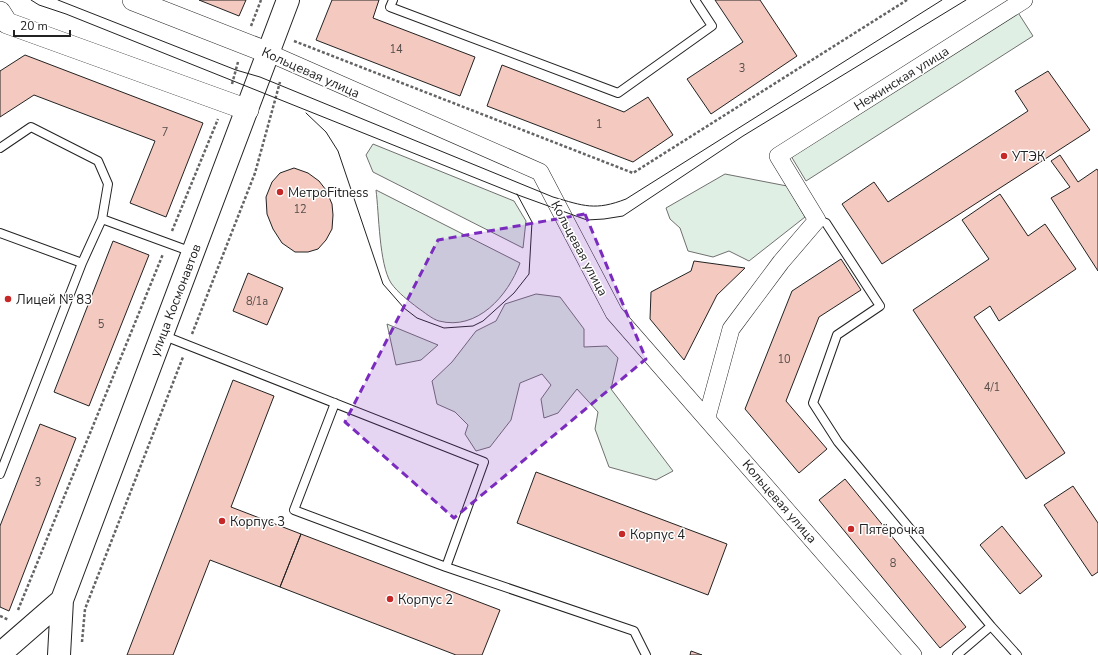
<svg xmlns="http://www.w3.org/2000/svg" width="1098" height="655" viewBox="0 0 1098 655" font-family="'Nunito Sans',sans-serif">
	<rect width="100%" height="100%" fill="#fff"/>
	<path fill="#e0efe3" stroke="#6f6f6f" d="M1017,11l16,25 -227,145 -15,-25z
		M373,144l141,57 12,20 -3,27 -150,-76 -7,-17z
		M725,174l62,12 18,31 -56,44 -20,-10 -16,6 -25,-6 -8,-23 -10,-9 -4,-11z
		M376,190l144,73c-12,33 -43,68 -81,58 -7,-2 -15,-9 -21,-13 -9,-7 -20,-15 -27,-25 -12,-19 -12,-70 -15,-93z
		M536,294l24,3 24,32v18l23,-1 11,12 -7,31 62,82 -17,9 -47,-13 -14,-38 3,-17 -21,-23 -19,24 -14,5 -3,-19 10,-14 -9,-11 -22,9 -9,37 -21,27 -14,4 -11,-17 3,-9 -13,-13 -18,-8 -5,-23 20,-19 24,-31 20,-10 9,-17z
		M387,324l51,21 -17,15 -25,5z"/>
	<path fill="#f3c9c0" stroke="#222" d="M199,0h47l-7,16z
		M332,0h47l-6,18 102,39 -15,39 -144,-56z
		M715,0h45l37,56 -86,58 -24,-35 56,-37z
		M25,55l178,68 -37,94 -36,-14 25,-62 -121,-46 -34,22v-46z
		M502,65l122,47 24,-15 25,38 -40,27 -146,-56z
		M1048,71l42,59 -208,134 -40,-60 32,-22 14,20 140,-91 -13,-20z
		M1060,155l18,27 19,-13 1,2v100l-47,-73 19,-11 -19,-26z
		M294,168l14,5 11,8 7,9 6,14 1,11 -1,14 -6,11 -8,9 -10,3h-13l-13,-9 -9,-14 -6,-15 -1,-17 6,-15 8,-9z
		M1000,194l28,42 17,-12 31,45 -77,52 -9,-15 -16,11 91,136 -39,26 -113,-169 76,-51 -27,-39z
		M113,241l36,14 -60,151 -35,-14z
		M841,259l20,31 -42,27 -33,84 41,48 -28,24 -54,-64 47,-118z
		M694,261l51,7 -28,27 -33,65 -34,-41 1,-27 40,-21z
		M248,273l35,15 -16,37 -34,-14z
		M233,380l41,16 -43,111 70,27 -21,53 -70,-27 -37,95h-46z
		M40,424l36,14 -67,173 -9,-4v-81z
		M536,472l191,72 -19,51 -191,-72z
		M845,479l121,148 -26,21 -121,-148z
		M1073,486l25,37v49l-6,4 -48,-71z
		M1002,526l40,50 -22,18 -40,-49z
		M301,534l199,76 -18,45h-26l-176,-68z
		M691,651l11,4h-12z"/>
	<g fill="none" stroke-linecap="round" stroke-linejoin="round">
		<g stroke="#222" stroke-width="10">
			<path id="service" d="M393,0l-3,7 228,86 94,-67 -17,-26
				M0,148l31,-21 67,34 10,23 -6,35 90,33
				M817,220l9,3 54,83 -43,29 -24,68 25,39 153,184
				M0,233l82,30
				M162,335l322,127 -38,105
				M335,403l-41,107 152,57 188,64 12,24
				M0,474l82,-211 20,-44
				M957,655l34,-29 26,29"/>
		</g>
		<g stroke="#222" stroke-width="18">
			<path id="minor" d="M269,53l271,119 74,141 299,342
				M707,417l24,-88 50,-67 36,-42 -39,-64 246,-156"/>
		</g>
		<g stroke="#222" stroke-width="22">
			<path id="tertiary" d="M133,0l136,53
				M0,12l7,11 241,87"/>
		</g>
		<g stroke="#222" stroke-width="24">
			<path id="secondary" d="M0,654l62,-54
				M59,655l3,-55 226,-600"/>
		</g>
		<path stroke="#646464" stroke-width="2.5" stroke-dasharray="3 2" stroke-linecap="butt" d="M251,26l10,-26
			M294,41l339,132 274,-173
			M232,84l6,-22
			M172,231l46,-112
			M192,334l63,-161 25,-91
			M18,610l145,-356
			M0,616l9,4
			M82,642l3,-33 98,-252"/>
		<use href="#service" stroke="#fff" stroke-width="8"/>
		<use href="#minor" stroke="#fff" stroke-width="17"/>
		<use href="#tertiary" stroke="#fff" stroke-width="21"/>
		<use href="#secondary" stroke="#fff" stroke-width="22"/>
		<path stroke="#222" stroke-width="1" d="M31,0l8,5 27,9 452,181 69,25 17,-1 19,-3 120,-80 223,-136
			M58,0l178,70 24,7 293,120c31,9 42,14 73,2l316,-199
			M306,113l20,19 12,19 45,133 21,24 13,10 27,10 29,-2 10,-5 31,-28 15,-19 3,-52 -15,-28"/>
	</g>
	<path fill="#7b2cbf" fill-opacity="0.2" stroke="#7b2cbf" stroke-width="3" stroke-dasharray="8 5" stroke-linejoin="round" d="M585,214l61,145 -192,159 -109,-96 93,-182z"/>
	<g fill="#c62828" stroke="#fff" stroke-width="1.5">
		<circle cx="1004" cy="156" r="4"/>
		<circle cx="280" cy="192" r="4"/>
		<circle cx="8" cy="299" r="4"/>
		<circle cx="222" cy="521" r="4"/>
		<circle cx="851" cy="529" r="4"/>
		<circle cx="622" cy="534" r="4"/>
		<circle cx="390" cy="599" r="4"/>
	</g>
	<g text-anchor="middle" stroke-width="3" stroke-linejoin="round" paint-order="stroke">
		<g font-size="11" fill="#564c4a">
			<text x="396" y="53">14</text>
			<text x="742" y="72">3</text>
			<text x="599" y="128">1</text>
			<text x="165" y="136">7</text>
			<text x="300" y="213">12</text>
			<text x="257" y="305">8/1а</text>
			<text x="101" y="328">5</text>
			<text x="784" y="363">10</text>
			<text x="992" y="391">4/1</text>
			<text x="38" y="486">3</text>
			<text x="893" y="567">8</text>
		</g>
		<g font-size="13" fill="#222" stroke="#fff">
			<text transform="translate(311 72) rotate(24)" y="5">Кольцевая улица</text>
			<text transform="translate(901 78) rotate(-32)" y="5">Нежинская улица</text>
			<text transform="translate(580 248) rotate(62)" y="5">Кольцевая улица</text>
			<text transform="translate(175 300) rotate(-69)" y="5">улица Космонавтов</text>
			<text transform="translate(780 501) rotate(49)" y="5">Кольцевая улица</text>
		</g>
		<g font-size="13" fill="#222" stroke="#fff" text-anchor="start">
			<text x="1012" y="161">УТЭК</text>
			<text x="288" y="197">МетроFitness</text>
			<text x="16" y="304">Лицей № 83</text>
			<text x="230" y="526">Корпус 3</text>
			<text x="859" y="534">Пятёрочка</text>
			<text x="630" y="539">Корпус 4</text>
			<text x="398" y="604">Корпус 2</text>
		</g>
	</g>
	<path d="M14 30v6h56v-6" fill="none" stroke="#222222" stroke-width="2"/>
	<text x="20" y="30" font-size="12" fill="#222222" stroke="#ffffff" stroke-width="3" paint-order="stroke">20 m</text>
</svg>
